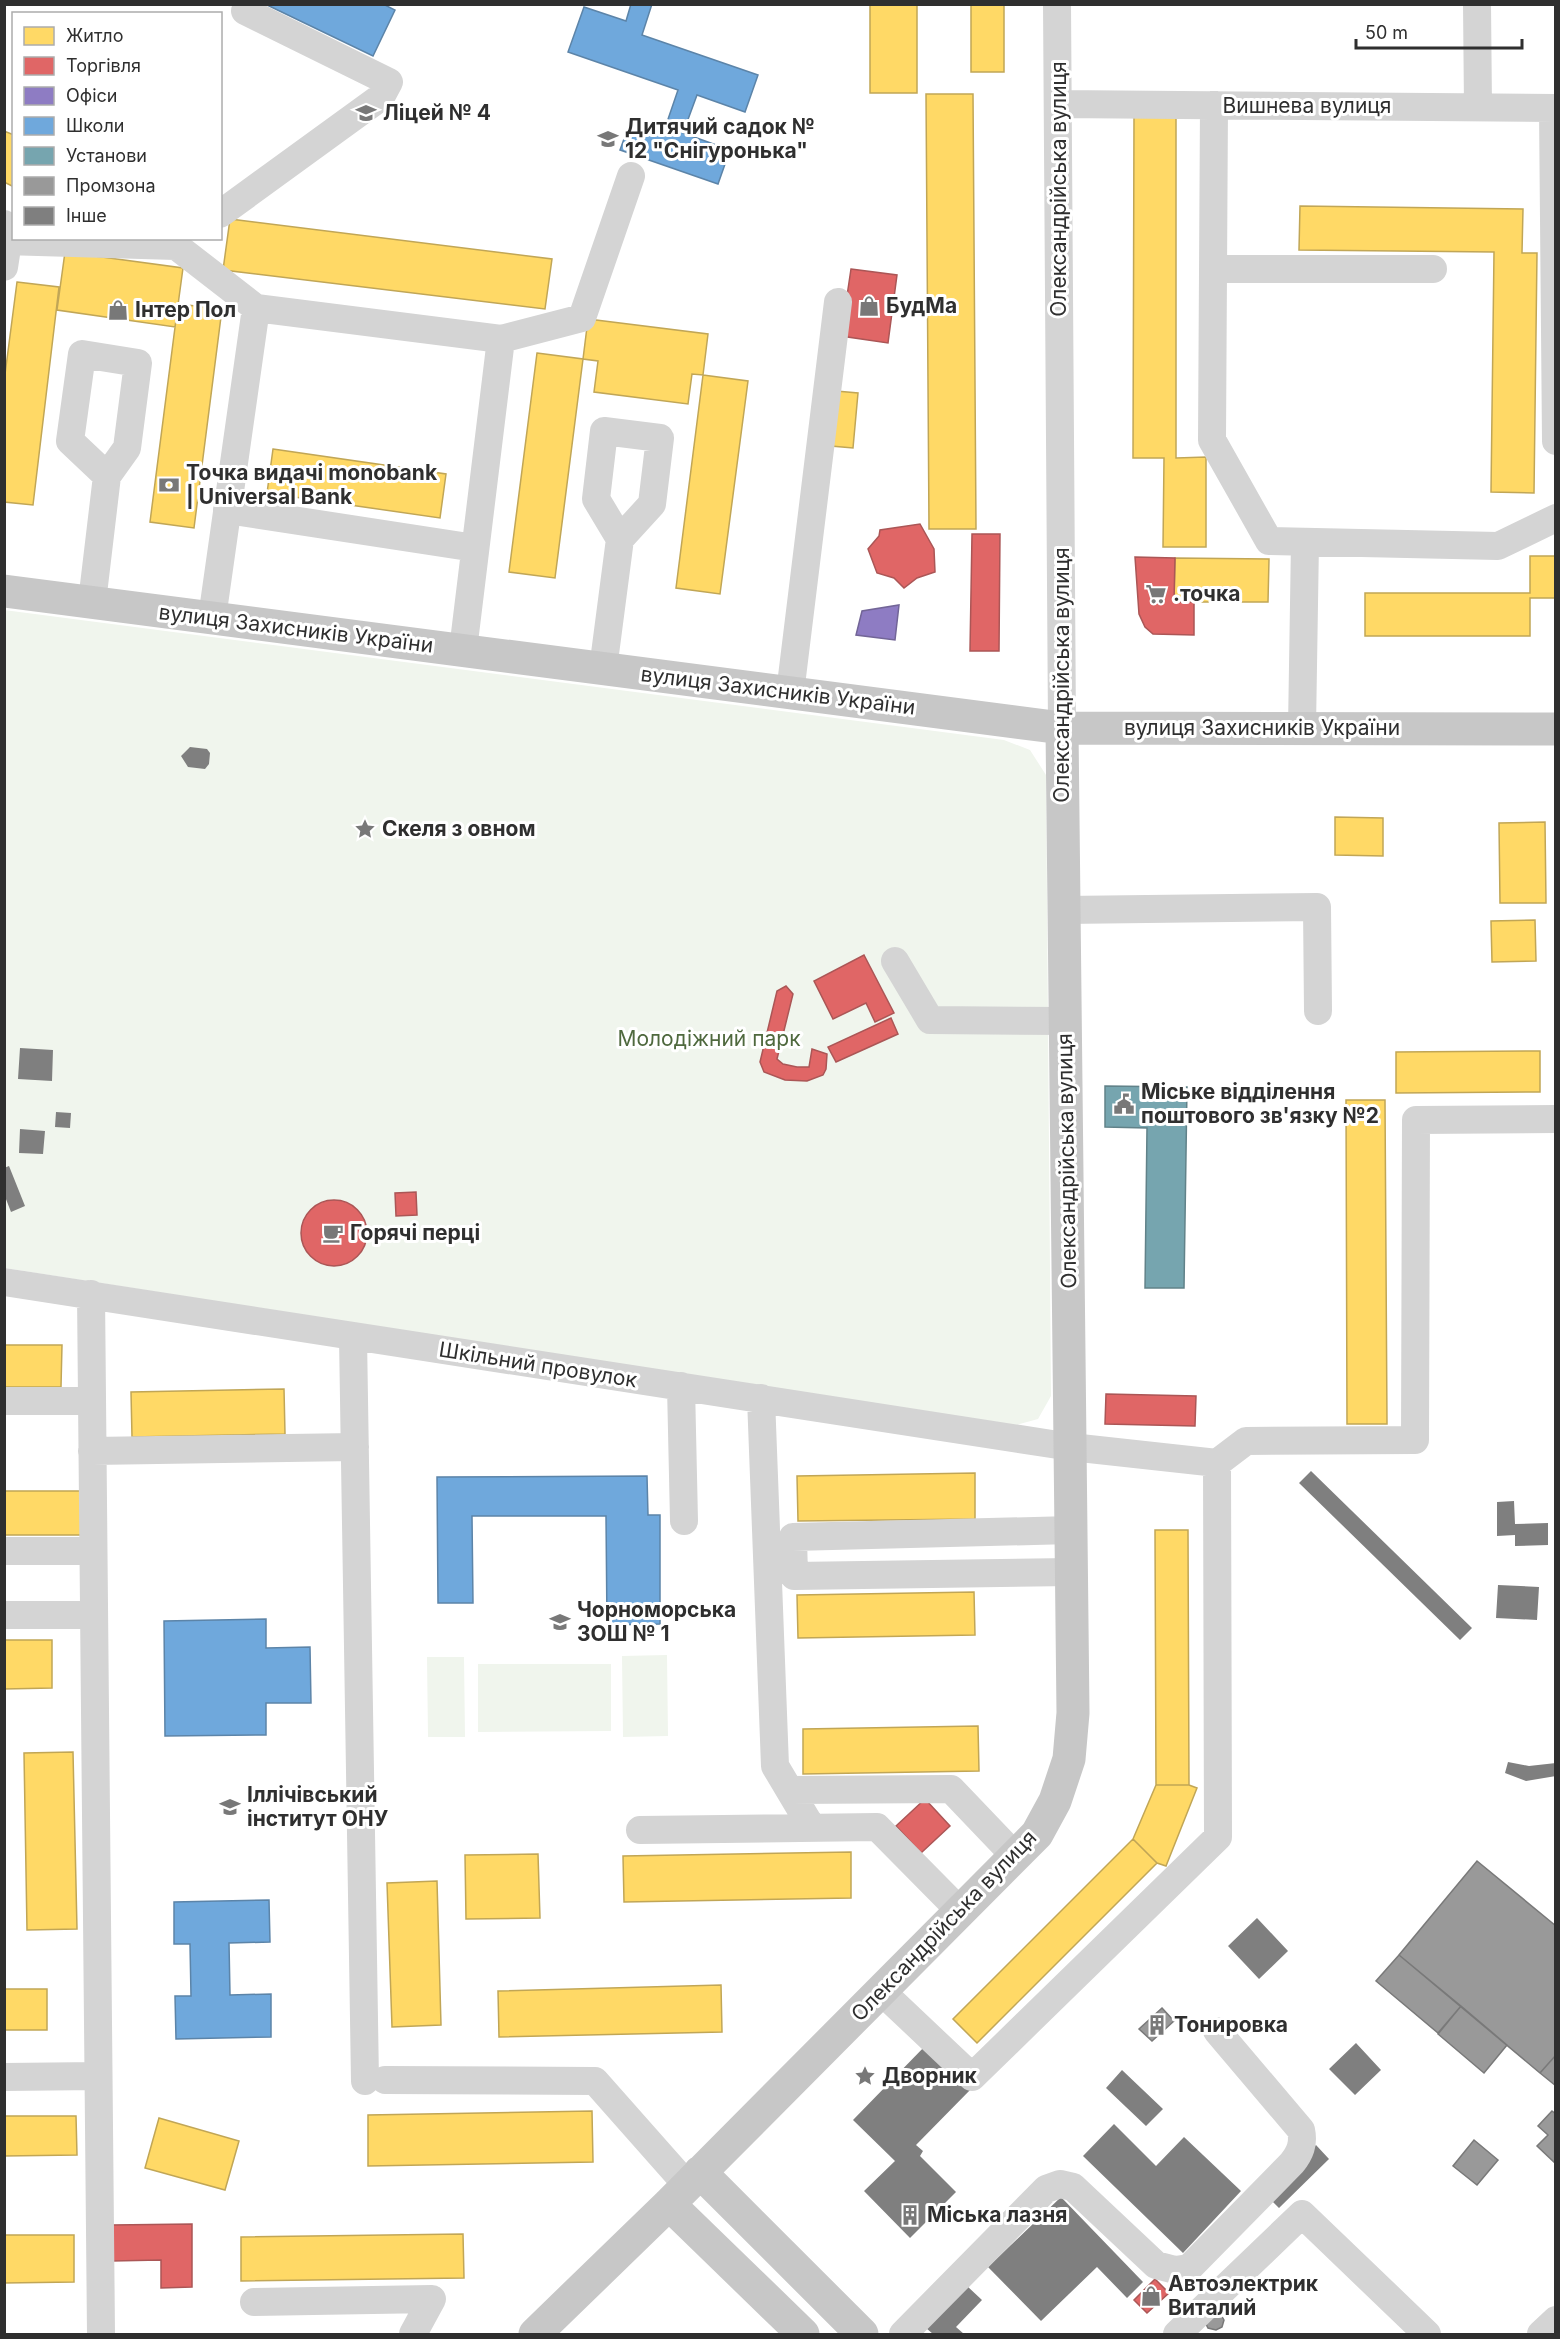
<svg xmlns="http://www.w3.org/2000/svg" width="1560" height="2339" viewBox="0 0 1560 2339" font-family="Inter,sans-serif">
	<rect width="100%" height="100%" fill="#fff"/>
	<path fill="#f0f5ed" d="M4,610l1000,130 26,10 16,25 5,621 -13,23 -26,7 -1007,-158z
		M667,1655l1,81 -45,1 -1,-81z
		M427,1657h37l1,80h-37z
		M478,1664h133v67l-133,1z"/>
	<path fill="#ffd966" stroke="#c1a656" stroke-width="1.5" d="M870,4h47v89h-47z
		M971,4h33v68h-33z
		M926,94h47l3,435h-47z
		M1134,117h42v341l30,-1v90h-43l1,-89h-31z
		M4,131l10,4v52l-10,-5z
		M1300,206l223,3 -1,44h15l-3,240 -43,-1 3,-240 -195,-2z
		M230,219l322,40 -7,50 -322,-39z
		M65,252l118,16 -8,59 -118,-17z
		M17,282l42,5 -26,218 -29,-3v-120z
		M178,304l44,5 -28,219 -44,-6z
		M588,319l120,15 -5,41 -11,-1 -4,30 -94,-12 4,-31 -15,-2z
		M537,353l46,6 -28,219 -46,-6z
		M703,375l45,6 -28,213 -44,-6z
		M836,391l22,2 -5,55 -22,-2z
		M273,449l173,25 -6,44 -173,-25z
		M1530,556h26v42h-26v38h-165v-43h165z
		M1175,558l94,1 -1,43h-94z
		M1335,817l48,1v38l-48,-1z
		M1545,822l1,81h-46l-1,-80z
		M1535,920l1,41 -44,1 -1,-41z
		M1540,1051v41l-144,1v-41z
		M1346,1100h39l2,324h-40z
		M4,1345h58l-1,42h-57z
		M284,1389l1,45 -153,3 -1,-45z
		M975,1473v46l-177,2 -1,-45z
		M4,1491h78l1,44h-79z
		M1155,1530h33l1,255h-33z
		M974,1592l1,43 -177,3 -1,-43z
		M4,1640h48v48l-48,1z
		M978,1726l1,45 -176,3v-45z
		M73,1752l4,177 -50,1 -3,-177z
		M1156,1785h33l8,3 -31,78 -9,-3 -24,-24z
		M1133,1839l24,24 -180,180 -24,-24z
		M851,1852v46l-227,4 -1,-46z
		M538,1854l2,64 -74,1 -1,-64z
		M437,1881l4,144 -49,2 -5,-144z
		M721,1985l1,47 -223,5 -1,-46z
		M4,1989h43v41h-43z
		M592,2111l1,51 -225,4v-51z
		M4,2116h72l1,39 -73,1z
		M159,2118l80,23 -14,49 -80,-22z
		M463,2234l1,44 -223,3v-44z
		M4,2235h70v47l-70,1z"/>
	<path fill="#e06666" stroke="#ab5656" stroke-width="1.5" d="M851,269l46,6 -9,68 -47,-7z
		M920,524l14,25 1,23 -18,6 -13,10 -10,-10 -17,-5 -9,-24 11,-13 1,-6z
		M972,534h28l-1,117h-29z
		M1135,557l40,1 -1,44h20v33l-41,-1 -8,-7 -6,-13z
		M864,955l30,58 -19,9 -9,-19 -33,16 -19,-38z
		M786,986l7,8 -16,65 6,5 14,3h12l3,-18 15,5 -1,15 -3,6 -16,6 -22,-1 -21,-8 -4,-10 17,-71z
		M891,1018l7,16 -62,28 -8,-15z
		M416,1192l1,23 -21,1 -1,-23z
		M301 1233a33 33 0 1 1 66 0a33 33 0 1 1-66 0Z
		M1106,1394l90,2 -1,30 -90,-2z
		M925,1799l25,27 -29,27 -25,-27z
		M192,2224v63l-31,1v-28l-49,1v-36z
		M1155,2279l14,14 -22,20 -13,-13z"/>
	<path fill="#8e7cc3" stroke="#726597" stroke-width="1.5" d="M899,605l-4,35 -39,-5 6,-24z"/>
	<path fill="#6fa8dc" stroke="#5c84a8" stroke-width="1.5" d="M265,4h118l12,6 -22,46z
		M631,4h21l-10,31 116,40 -13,37 -48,-17 -14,38 47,17 -12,34 -98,-34 12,-33 33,11 13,-38 -110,-38 16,-45 42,14z
		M647,1476l1,39h12v109l-53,1 -1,-109h-134l1,87h-35l-1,-126z
		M266,1619v29l44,-1 1,56h-45v32l-101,1 -1,-115z
		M269,1900l1,42 -41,1 1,52 41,-1v43l-95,2 -1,-43h16l-1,-52h-16v-42z"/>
	<path fill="#76a5af" stroke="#618289" stroke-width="1.5" d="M1105,1086l82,1 -3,201h-39l2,-160 -42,-1z"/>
	<path fill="#999" stroke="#797979" stroke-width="1.5" d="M1477,1861l79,65v129l-16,18 -141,-118z
		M1399,1955l62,51 -23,27 -62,-52z
		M1461,2006l46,39 -23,28 -46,-39z
		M1162,2008l12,13 -22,20 -13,-12z
		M1556,2055v31l-16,-13z
		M1552,2111l4,3v50l-19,-18 11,-11 -10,-9z
		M1474,2140l24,20 -21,25 -24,-19z
		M1213,2311l7,2 4,7 -2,7 -6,3 -8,-2 -3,-6z"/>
	<path fill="#7f7f7f" d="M190,747l17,2 3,4 -1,11 -4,5 -17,-2 -7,-11z
		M20,1048l33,2 -1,31 -34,-2z
		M56,1112l15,1 -1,15 -15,-1z
		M20,1129l25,2 -2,23 -24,-1z
		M9,1166l16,40 -14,6 -7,-18v-26z
		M1311,1471l161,157 -12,12 -161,-157z
		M1514,1501l1,23 33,-1v22l-33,1v-11l-18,1v-34z
		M1498,1585l41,2 -2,33 -41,-2z
		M1508,1762l21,4 27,-3v13l-30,5 -21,-8z
		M1257,1918l31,33 -29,28 -31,-33z
		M1356,2043l25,27 -26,25 -26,-26z
		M927,2044l45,44 -56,57 7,6 -3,5 36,36 -46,46 -46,-47 31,-30 -42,-41z
		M1122,2070l41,39 -17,17 -40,-38z
		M1114,2124l42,42 28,-29 57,54 -58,62 -100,-97z
		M1316,2145l13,14 -50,49 -14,-14z
		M1061,2197l82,85 -16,16 -30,-31 -56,54 -53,-54z
		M967,2286l15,14 -26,27 8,7h-31l-7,-6z"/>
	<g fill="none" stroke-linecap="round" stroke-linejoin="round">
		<path stroke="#d4d4d4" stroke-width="28" d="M1057,4l5,724
			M1477,4l1,103
			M1058,104l498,4
			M1214,105l-2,335 57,101 229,5 58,-28
			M1553,108l3,333
			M220,214l161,-117 8,-15 -144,-71 3,-7
			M4,224l4,17 -4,26
			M4,241l172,5 80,62 245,31
			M1213,269h220
			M227,510l248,38
			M92,602l15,-126 20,-28 11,-85 -56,-9 -12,87 37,35
			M212,618l44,-310
			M463,650l38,-311 81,-21 49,-142
			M603,669l17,-130 32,-35 8,-66 -56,-7 -8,68 24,40
			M790,693l48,-391
			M1302,728l3,-186
			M1064,910l253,-3 1,104
			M895,961l35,59 135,1
			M4,1282l1067,165 146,16 29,-22 169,-1 1,-320 140,-1
			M91,1294l10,1040
			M353,1337l12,744
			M681,1386l3,135
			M761,1398l14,368 37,62
			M4,1401h88
			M92,1451l263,-4
			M1071,1530l-278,7 1,39 277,-4
			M4,1551h89
			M4,1615h90
			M790,1790l161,-1 64,67
			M640,1830l237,-3 83,84
			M881,1991l91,86 246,-240 -1,-374
			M4,2077l94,-1
			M385,2080l210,1 92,104
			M254,2302l178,-3 -19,35
			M903,2334l143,-145 14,-5 13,3 83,78 19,5 14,-2 103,-105c8,-10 12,-19 9,-33l-84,-99
			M1177,2334l125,-120 125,120
			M1541,2334l15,-14"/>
		<path stroke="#c7c7c7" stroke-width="33" d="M4,591l1058,137 494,1
			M700,2172l162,162
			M669,2204l134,130
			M535,2334l134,-130 368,-370 18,-33 14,-42 4,-46 -11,-985"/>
	</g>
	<defs>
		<g id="school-bare" transform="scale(1.62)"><path d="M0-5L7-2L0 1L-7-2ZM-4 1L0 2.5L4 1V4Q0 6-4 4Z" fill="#787878" stroke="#fff" stroke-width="2.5" paint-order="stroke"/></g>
		<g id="shop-bare" transform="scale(1.62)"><path d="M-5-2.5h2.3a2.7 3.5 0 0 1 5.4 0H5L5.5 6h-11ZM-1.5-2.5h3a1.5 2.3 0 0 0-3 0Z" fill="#787878" stroke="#fff" stroke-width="2.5" paint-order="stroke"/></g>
		<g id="bank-bare" transform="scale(1.62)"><path d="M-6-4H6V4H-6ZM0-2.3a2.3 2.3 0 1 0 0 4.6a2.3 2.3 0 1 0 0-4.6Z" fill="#787878" stroke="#fff" stroke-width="2.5" paint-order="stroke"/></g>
		<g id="supermarket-bare" transform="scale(1.62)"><path d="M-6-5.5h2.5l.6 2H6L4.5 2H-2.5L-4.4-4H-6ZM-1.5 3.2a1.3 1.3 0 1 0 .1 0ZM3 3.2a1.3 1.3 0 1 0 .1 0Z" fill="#787878" stroke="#fff" stroke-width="2.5" paint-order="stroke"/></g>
		<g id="sight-bare" transform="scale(1.62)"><path d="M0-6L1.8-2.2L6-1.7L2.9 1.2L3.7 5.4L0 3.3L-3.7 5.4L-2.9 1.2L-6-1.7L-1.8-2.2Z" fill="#787878" stroke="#fff" stroke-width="2.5" paint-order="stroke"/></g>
		<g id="civic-bare" transform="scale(1.62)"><path d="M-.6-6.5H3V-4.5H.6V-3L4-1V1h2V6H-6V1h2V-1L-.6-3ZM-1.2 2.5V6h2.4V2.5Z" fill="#787878" stroke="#fff" stroke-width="2.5" paint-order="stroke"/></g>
		<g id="cafe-bare" transform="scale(1.62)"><path d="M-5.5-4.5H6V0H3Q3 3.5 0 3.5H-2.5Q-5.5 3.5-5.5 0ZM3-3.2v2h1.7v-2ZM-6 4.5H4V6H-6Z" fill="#787878" stroke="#fff" stroke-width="2.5" paint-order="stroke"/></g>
		<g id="university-bare" transform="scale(1.62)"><path d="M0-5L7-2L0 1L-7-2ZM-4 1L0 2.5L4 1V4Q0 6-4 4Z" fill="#787878" stroke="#fff" stroke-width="2.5" paint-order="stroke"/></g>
		<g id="building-bare" transform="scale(1.62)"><path d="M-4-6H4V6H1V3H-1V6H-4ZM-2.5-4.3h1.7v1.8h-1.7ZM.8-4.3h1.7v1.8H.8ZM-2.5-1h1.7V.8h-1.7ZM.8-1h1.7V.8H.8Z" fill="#787878" stroke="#fff" stroke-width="2.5" paint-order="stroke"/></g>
	</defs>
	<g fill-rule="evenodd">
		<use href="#school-bare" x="366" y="113"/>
		<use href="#school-bare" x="608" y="139"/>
		<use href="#shop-bare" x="869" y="306"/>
		<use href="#shop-bare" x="118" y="310"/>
		<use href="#bank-bare" x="169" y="485"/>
		<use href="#supermarket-bare" x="1156" y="594"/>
		<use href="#sight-bare" x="365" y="829"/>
		<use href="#civic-bare" x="1124" y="1104"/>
		<use href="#cafe-bare" x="333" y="1233"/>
		<use href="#school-bare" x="560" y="1622"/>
		<use href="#university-bare" x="230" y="1807"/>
		<use href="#building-bare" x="1157" y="2025"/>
		<use href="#sight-bare" x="865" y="2076"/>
		<use href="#building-bare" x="910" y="2215"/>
		<use href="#shop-bare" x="1151" y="2296"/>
	</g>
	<g text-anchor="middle" stroke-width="6" stroke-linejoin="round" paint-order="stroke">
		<g font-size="21" fill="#2f2f2f" stroke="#fff">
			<text x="1307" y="113">Вишнева вулиця</text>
			<text transform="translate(1059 189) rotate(-90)" y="7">Олександрійська вулиця</text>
			<text transform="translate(296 629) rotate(7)" y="7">вулиця Захисників України</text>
			<text transform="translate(1062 675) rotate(-90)" y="7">Олександрійська вулиця</text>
			<text transform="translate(778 691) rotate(7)" y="7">вулиця Захисників України</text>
			<text x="1262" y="735">вулиця Захисників України</text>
			<text transform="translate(1067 1161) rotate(-91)" y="7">Олександрійська вулиця</text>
			<text transform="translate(538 1365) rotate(9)" y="7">Шкільний провулок</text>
			<text transform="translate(944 1926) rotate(-46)" y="7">Олександрійська вулиця</text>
		</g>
		<g font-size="21" font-weight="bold" fill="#2f2f2f" stroke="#fff" text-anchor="start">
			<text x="383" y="120">Ліцей № 4</text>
			<text x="625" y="134">Дитячий садок №<tspan x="625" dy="24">12 "Снігуронька"</tspan></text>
			<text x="886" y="313">БудМа</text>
			<text x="135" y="317">Інтер Пол</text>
			<text x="186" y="480">Точка видачі monobank<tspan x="186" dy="24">| Universal Bank</tspan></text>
			<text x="1173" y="601">.точка</text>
			<text x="382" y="836">Скеля з овном</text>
			<text x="1141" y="1099">Міське відділення<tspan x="1141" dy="24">поштового зв'язку №2</tspan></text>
			<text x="350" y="1240">Горячі перці</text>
			<text x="577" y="1617">Чорноморська<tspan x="577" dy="24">ЗОШ № 1</tspan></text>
			<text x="247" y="1802">Іллічівський<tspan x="247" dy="24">інститут ОНУ</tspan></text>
			<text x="1174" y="2032">Тонировка</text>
			<text x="882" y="2083">Дворник</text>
			<text x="927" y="2222">Міська лазня</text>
			<text x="1168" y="2291">Автоэлектрик<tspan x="1168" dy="24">Виталий</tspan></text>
		</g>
		<g font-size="21" fill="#4f693e" stroke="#fff">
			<text x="709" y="1046">Молодіжний парк</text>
		</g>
	</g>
	<rect width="1560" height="2339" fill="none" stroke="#2f2f2f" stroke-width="12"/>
	<rect x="12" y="12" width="210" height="228" fill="#ffffff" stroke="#acacac" stroke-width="1.5"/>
	<rect x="24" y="27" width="30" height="18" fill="#ffd966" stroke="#acacac" stroke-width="1.5"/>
	<text x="66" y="42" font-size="18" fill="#2f2f2f">Житло</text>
	<rect x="24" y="57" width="30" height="18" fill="#e06666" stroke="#acacac" stroke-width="1.5"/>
	<text x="66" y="72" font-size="18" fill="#2f2f2f">Торгівля</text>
	<rect x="24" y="87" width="30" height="18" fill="#8e7cc3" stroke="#acacac" stroke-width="1.5"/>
	<text x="66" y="102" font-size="18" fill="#2f2f2f">Офіси</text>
	<rect x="24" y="117" width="30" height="18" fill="#6fa8dc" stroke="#acacac" stroke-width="1.5"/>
	<text x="66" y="132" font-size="18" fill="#2f2f2f">Школи</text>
	<rect x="24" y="147" width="30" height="18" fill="#76a5af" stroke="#acacac" stroke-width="1.5"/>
	<text x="66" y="162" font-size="18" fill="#2f2f2f">Установи</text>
	<rect x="24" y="177" width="30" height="18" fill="#999999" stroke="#acacac" stroke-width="1.5"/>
	<text x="66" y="192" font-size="18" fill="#2f2f2f">Промзона</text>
	<rect x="24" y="207" width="30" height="18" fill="#7f7f7f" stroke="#acacac" stroke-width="1.5"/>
	<text x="66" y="222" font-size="18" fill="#2f2f2f">Інше</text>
	<path d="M1356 39v9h166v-9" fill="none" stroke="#2f2f2f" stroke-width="3"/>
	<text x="1365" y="39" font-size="18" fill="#2f2f2f" stroke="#ffffff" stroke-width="4.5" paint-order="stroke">50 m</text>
</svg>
